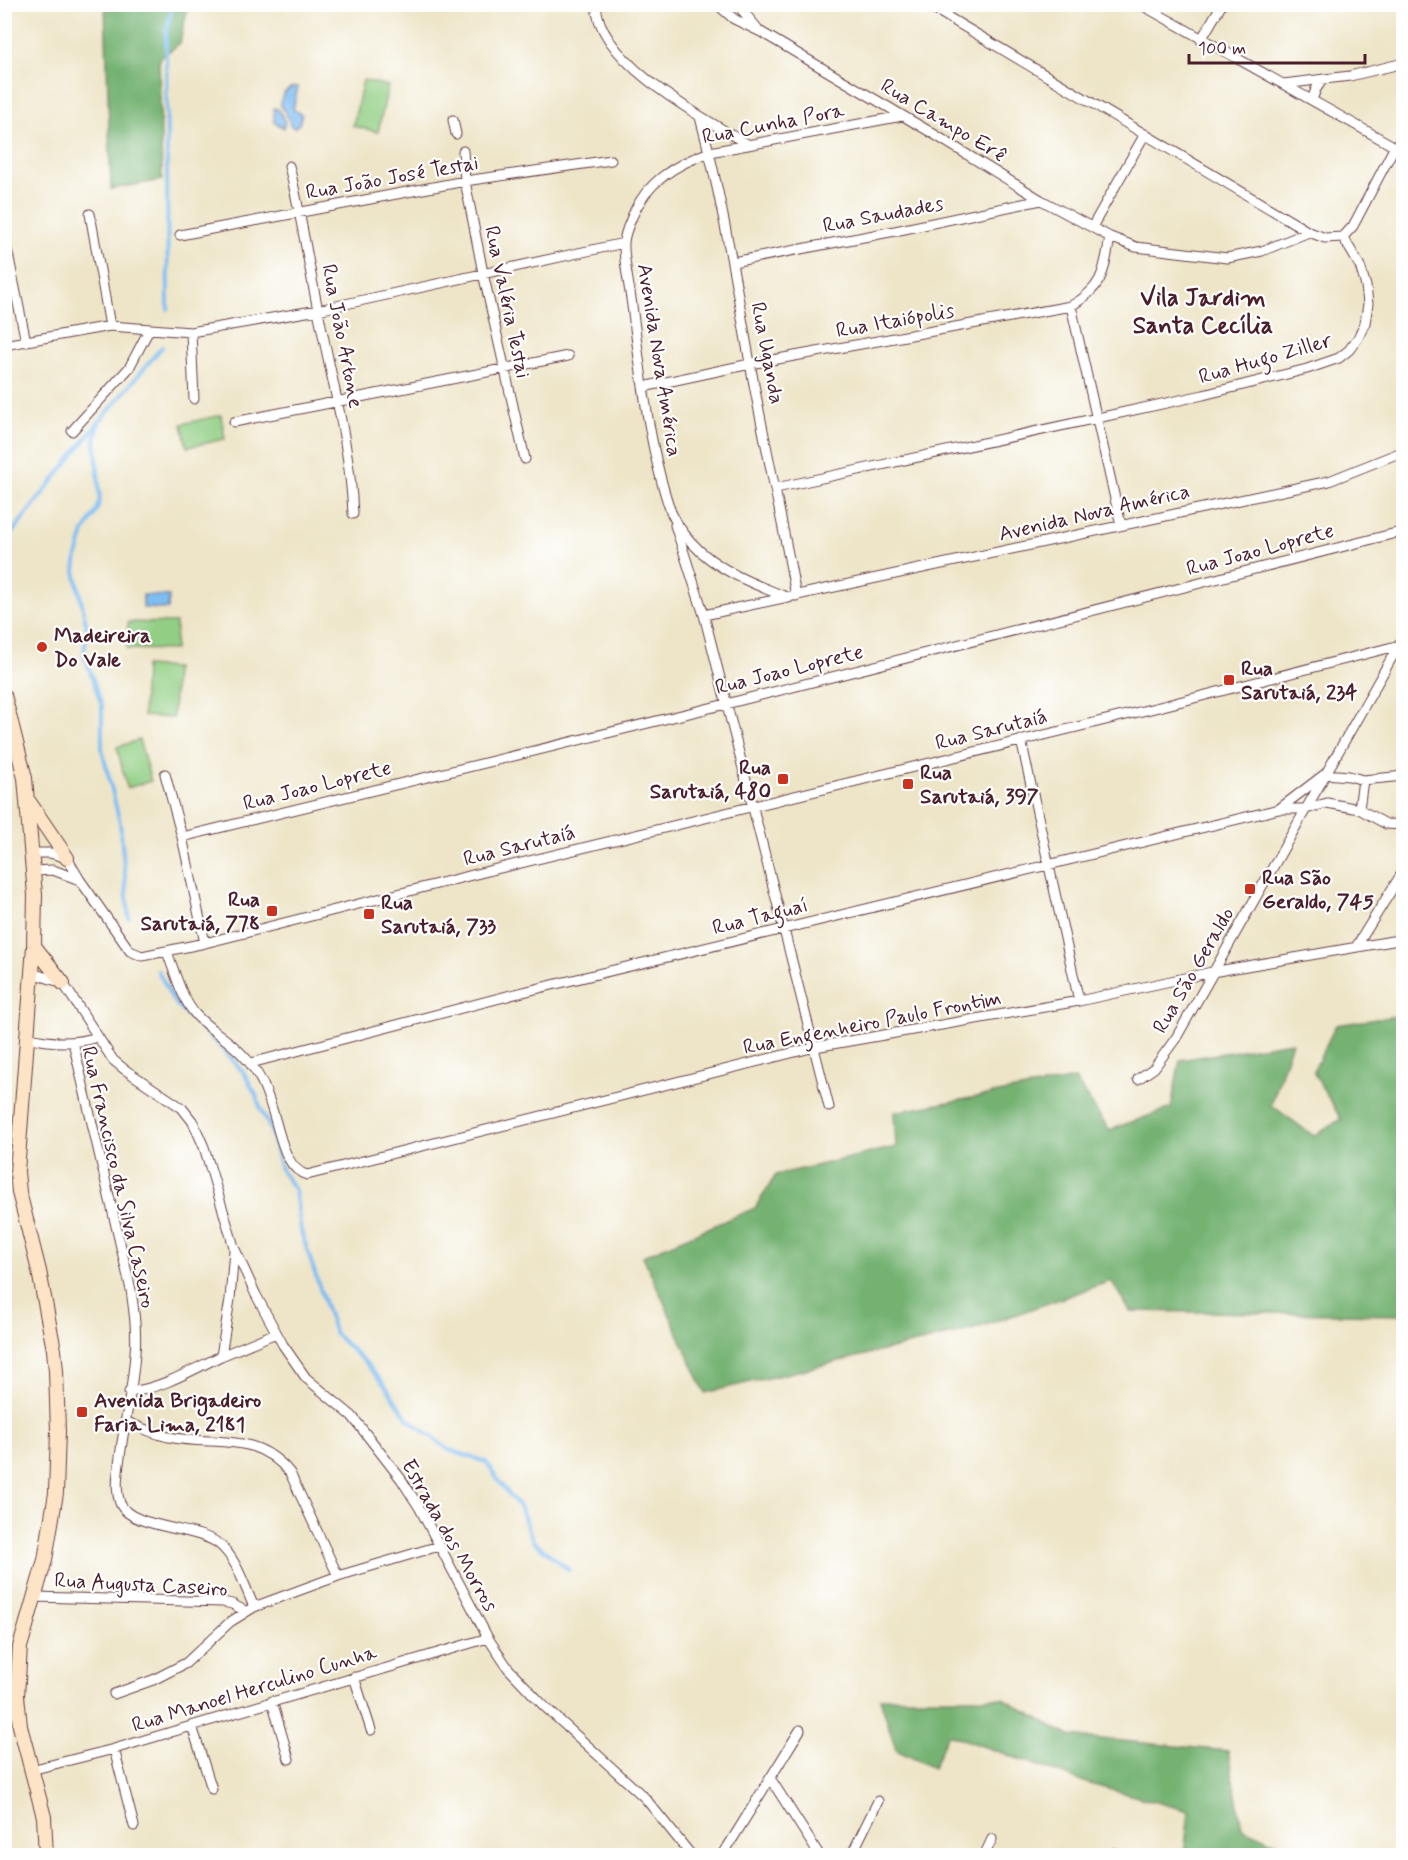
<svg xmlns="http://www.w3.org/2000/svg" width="1408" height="1860" viewBox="0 0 1408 1860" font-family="Mynerve,sans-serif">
	<rect width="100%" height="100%" fill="#fff"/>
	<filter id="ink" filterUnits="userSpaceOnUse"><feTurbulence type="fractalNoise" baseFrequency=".0167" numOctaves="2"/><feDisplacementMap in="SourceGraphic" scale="12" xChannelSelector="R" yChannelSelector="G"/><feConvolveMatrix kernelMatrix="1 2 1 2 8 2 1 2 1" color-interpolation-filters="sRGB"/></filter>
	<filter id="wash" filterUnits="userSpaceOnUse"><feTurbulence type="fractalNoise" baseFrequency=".008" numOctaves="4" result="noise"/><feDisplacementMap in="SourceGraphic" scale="24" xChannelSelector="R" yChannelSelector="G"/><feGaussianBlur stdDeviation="1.35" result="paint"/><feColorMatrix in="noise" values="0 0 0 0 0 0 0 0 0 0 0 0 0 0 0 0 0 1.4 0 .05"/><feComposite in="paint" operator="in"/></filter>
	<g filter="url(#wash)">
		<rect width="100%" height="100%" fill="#eee5c8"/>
		<path fill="#92cf84" stroke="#6e7758" stroke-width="1.5" d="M363,80l25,6 -10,46 -25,-6z
			M221,415l4,24 -38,8 -5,-23z
			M128,622l48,1 -1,27 -48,-1z
			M145,666l30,2 -2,50 -30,-2z
			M139,740l12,41 -24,7 -10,-41z"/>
		<path fill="#75b272" stroke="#60684e" stroke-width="1.5" d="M105,5h83l-8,38 -21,16 3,121 -51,9z
			M1403,1015v300l-273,-4 -19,-30 -140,49 -266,63 -62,-137 112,-48 21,-33 120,-28 -2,-35 181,-33 34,51 62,-22 9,-48 112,-18 -21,63 43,31 27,-17 -28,-47 23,-47z
			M880,1698h123l66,38 159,15 14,77 28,13 52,14h-138l5,-44 -99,-27 -142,-50 -15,34 -37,-18z"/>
		<path fill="#7ebdf2" stroke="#646e8e" stroke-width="1.5" d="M293,87h5l-5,22 9,6 -3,9 -5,4 -4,-3 -1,-6 -9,-15c2,-9 4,-13 13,-17z
			M274,108l4,1 7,12 -1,7 -10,-6z
			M143,595l26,1 -1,13 -25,-1z"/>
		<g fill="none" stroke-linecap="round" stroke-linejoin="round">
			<path stroke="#7ebdf2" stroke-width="4" d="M168,309l-2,-278 7,-27
				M99,422l-4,17 5,60 -3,11 -13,22 -7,24 -2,15 12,57 -3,26 18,52v43l18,74 9,95
				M4,543l95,-121 63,-75
				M158,971l16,31 48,46 22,25 12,22 5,15 9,18 11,42 14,20 6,41 34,103 31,29 21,25 21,31 41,31 37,12 14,21 21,26 12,32 36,29"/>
		</g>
	</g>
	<g filter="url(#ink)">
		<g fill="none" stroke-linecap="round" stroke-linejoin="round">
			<g stroke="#633d43" stroke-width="11">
				<path id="minor" d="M596,4c2,59 107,114 153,141
					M737,4l20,24
					M1140,4l264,148
					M718,5l16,14 27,13 171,101 109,67 69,37 26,10 91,11 35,-7 47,-19
					M1201,40l21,-36
					M1283,84l67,-8 54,-13
					M1312,100l4,-11 7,-10
					M700,117c22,81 35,163 50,246 14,78 32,155 46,233
					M453,120l3,14
					M463,151l2,30 18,92 42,186
					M289,166c12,48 19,96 29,144 13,68 32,134 35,204
					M90,214l20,112
					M1092,227l53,-93
					M180,235l285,-54 146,-21
					M1343,237l10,-11 41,-78
					M5,239l21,103
					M733,262l162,-31 146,-31
					M1071,306l50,219
					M191,332l3,67
					M4,345l106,-19 81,6 127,-22 306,-67
					M643,387l107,-23 321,-58c33,-19 33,-35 39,-69
					M234,422l334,-66
					M72,431l57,-63 20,-38
					M776,488l427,-93 104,-26 32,-11 10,-8 9,-12 7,-15 3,-19 -2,-18 -6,-20 -17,-29 -18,1 -16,-6 -383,-228
					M675,525l29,90 125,492
					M789,598c-34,-13 -73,-28 -98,-56 -7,-8 -16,-21 -20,-30 -22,-62 -30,-141 -39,-206 -2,-17 -9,-48 -8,-63 0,-8 5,-19 8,-26 14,-35 44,-53 78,-65l192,-36
					M704,615l625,-134 75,-30
					M1021,740l58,261
					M165,774l17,63 23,106
					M1363,780l-4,29 27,15 18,1
					M1279,809l46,-35 24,2 14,4 41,-4
					M182,837l544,-133 678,-173
					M32,853h18l17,5 13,22 50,71 12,5 63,-13 279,-71 679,-166 241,-62
					M33,871l20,-1 27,10
					M1356,947l48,-77
					M167,952c8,20 14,46 29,63 10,11 23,19 35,29 29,24 36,46 46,82 5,17 11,44 30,49l508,-128 264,-46 133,-29 192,-33
					M32,973l31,10 50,77 11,9 58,39 11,14 11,25 30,100 22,48 27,50 23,33 46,38 49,63 18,28 69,131 20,30 36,38 101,92 47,58
					M26,1037c24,6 47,8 71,0
					M73,1042l58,248c3,21 6,42 4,63 -2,35 -11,70 -15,104 -2,14 -5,32 0,46 10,26 76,23 99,41 18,15 25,41 35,63
					M251,1063l268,-70 760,-184h27l21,-6 32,6
					M1138,1079l16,-11 22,-30 228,-402
					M221,1356l55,-23
					M129,1392c32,-3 63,-22 92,-36l9,-57 4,-49
					M125,1421c14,6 29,13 44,16 46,10 86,-7 121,36l48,103
					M33,1597l190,5 9,2 13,7
					M354,1677l17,53
					M114,1694l39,-14 33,-17 44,-41 24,-15 84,-31 101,-30
					M272,1701l17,58
					M192,1726l20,63
					M114,1749l20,77
					M31,1770l83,-21 374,-111
					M770,1778l50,78
					M722,1856l78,-126
					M851,1856l27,-55
					M984,1856l8,-17
					M1113,1856l1,-3"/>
			</g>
			<g stroke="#633d43" stroke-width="16">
				<path id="secondary" d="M4,695l21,83 10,117 -1,51 -17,226 2,20 20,79 15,79 2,21 2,60 -2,62 -11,67 -25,87 -3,49 3,30 24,91 2,39
					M29,802l38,56
					M34,946l29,37"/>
			</g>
			<use href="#minor" stroke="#fff" stroke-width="9"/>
			<use href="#secondary" stroke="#fee4c6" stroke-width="14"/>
		</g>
	</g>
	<g fill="#c8321e" stroke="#fff" stroke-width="2">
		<circle cx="42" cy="647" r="6"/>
		<rect x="1223" y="674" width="12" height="12" rx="3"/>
		<rect x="777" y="773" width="12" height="12" rx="3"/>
		<rect x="902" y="778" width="12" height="12" rx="3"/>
		<rect x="1244" y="883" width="12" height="12" rx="3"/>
		<rect x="266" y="905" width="12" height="12" rx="3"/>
		<rect x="363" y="908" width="12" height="12" rx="3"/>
		<rect x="76" y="1406" width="12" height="12" rx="3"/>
	</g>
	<g text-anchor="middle" stroke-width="4.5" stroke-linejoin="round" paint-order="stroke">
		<g font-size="21" fill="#4a1f2b" stroke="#fff">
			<text transform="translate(944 120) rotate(31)" y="7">Rua Campo Erê</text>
			<text transform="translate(773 123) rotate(-11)" y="7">Rua Cunha Pora</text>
			<text transform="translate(392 177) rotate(-10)" y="7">Rua João José Testai</text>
			<text transform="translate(883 214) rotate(-11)" y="7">Rua Saudades</text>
			<text transform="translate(508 302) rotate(78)" y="7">Rua Valéria Testai</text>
			<text transform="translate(895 320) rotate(-10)" y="7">Rua Itaiópolis</text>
			<text transform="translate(343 336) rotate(79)" y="7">Rua João Artone</text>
			<text transform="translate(768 353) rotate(79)" y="7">Rua Uganda</text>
			<text transform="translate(1265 358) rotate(-16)" y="7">Rua Hugo Ziller</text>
			<text transform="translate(660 360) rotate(81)" y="7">Avenida Nova América</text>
			<text transform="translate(1094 512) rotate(-13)" y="7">Avenida Nova América</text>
			<text transform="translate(1260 549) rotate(-15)" y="7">Rua Joao Loprete</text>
			<text transform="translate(789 669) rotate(-14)" y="7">Rua Joao Loprete</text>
			<text transform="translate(991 729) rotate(-14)" y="7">Rua Sarutaiá</text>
			<text transform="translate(317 785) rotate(-14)" y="7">Rua Joao Loprete</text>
			<text transform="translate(519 845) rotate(-14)" y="7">Rua Sarutaiá</text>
			<text transform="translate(760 916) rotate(-14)" y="7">Rua Taguaí</text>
			<text transform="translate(1193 970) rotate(-60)" y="7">Rua São Geraldo</text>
			<text transform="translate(872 1022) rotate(-11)" y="7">Rua Engenheiro Paulo Frontim</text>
			<text transform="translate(119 1177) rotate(77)" y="7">Rua Francisco da Silva Caseiro</text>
			<text transform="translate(450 1535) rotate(60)" y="7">Estrada dos Morros</text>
			<text transform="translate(141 1584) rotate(3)" y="7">Rua Augusta Caseiro</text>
			<text transform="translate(254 1688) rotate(-17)" y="7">Rua Manoel Herculino Cunha</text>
		</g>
		<g font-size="21" font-weight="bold" fill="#4a1f2b" stroke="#fff" text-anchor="start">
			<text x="54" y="642">Madeireira<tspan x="54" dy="24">Do Vale</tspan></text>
			<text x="1241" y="675">Rua<tspan x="1241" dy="24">Sarutaiá, 234</tspan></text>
			<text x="771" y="774" text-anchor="end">Rua<tspan x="771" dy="24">Sarutaiá, 480</tspan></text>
			<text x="920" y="779">Rua<tspan x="920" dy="24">Sarutaiá, 397</tspan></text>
			<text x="1262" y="884">Rua São<tspan x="1262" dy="24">Geraldo, 745</tspan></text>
			<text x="260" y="906" text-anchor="end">Rua<tspan x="260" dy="24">Sarutaiá, 778</tspan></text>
			<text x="381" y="909">Rua<tspan x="381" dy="24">Sarutaiá, 733</tspan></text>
			<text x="94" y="1407">Avenida Brigadeiro<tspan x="94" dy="24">Faria Lima, 2181</tspan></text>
		</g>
		<g font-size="24" font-weight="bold" fill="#4a1f2b" stroke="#fff">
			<text x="1203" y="305">Vila Jardim<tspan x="1203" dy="28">Santa Cecília</tspan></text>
		</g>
	</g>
	<rect width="1408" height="1860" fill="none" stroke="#fff" stroke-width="24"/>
	<path d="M1189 54v9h176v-9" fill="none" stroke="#4a1f2b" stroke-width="3"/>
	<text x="1198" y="54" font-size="18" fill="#4a1f2b" stroke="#ffffff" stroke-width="4.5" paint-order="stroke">100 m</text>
</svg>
